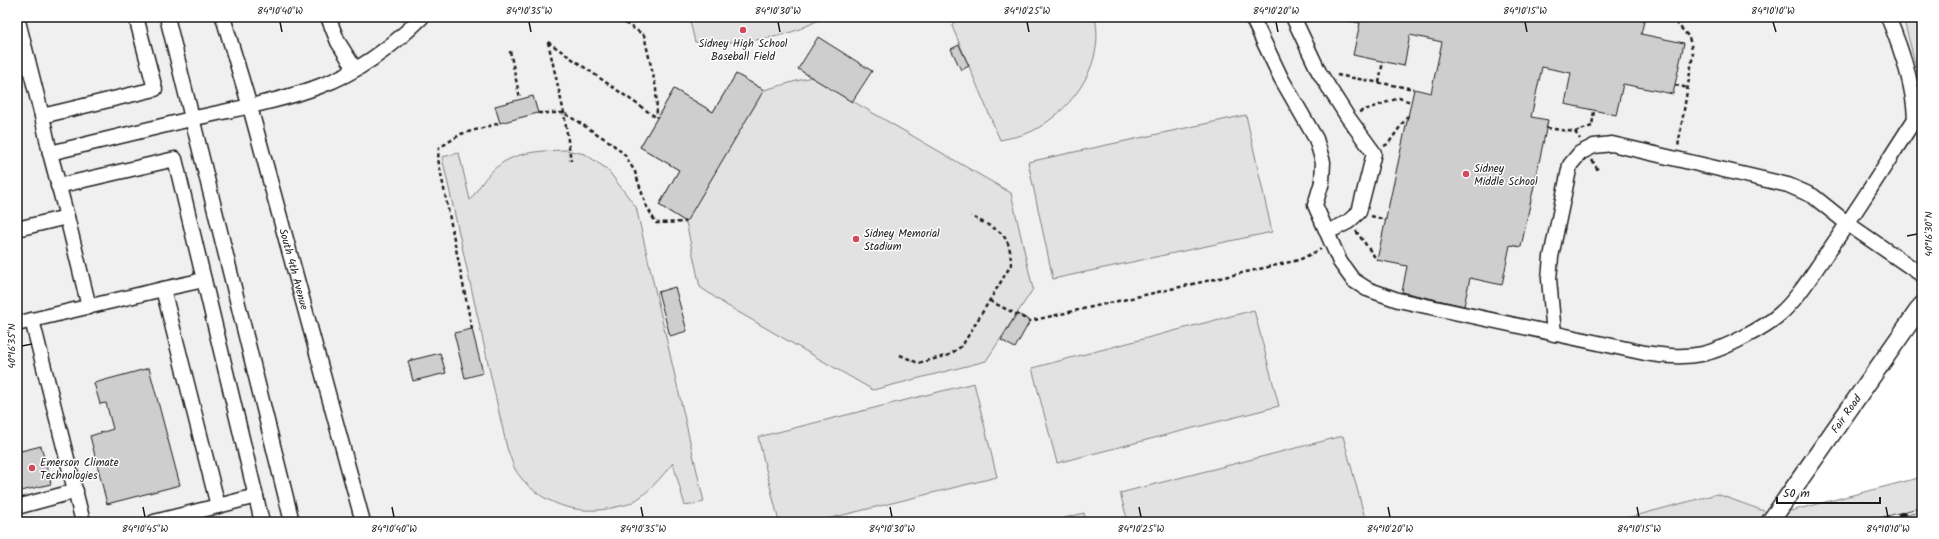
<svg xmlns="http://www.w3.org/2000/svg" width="1939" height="539" viewBox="0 0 1939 539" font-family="Kalam,sans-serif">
	<rect width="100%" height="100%" fill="#fff"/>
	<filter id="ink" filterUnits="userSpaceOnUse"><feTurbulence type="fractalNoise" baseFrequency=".025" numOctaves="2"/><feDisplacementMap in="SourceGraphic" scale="8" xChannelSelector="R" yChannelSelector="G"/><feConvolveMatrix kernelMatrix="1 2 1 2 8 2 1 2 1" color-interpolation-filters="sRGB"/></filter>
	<g filter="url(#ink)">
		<path fill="#f0f0f0" d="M17,17h1886l19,72v216l-147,210 -58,-21 -105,28h-1595z"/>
		<path fill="#e2e2e2" stroke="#7f7f7f" d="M689,17h134c-39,25 -84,26 -128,25z
			M956,17h139c10,45 -19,88 -57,111 -11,7 -24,9 -38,12l-48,-114z
			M1903,17h19v72z
			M736,74l28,16 47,-13 200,116 22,96 -47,72 -113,29 -147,-85 -26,-18 -14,-65 -27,-17 20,-35 -39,-23 34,-58 39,23z
			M1246,115l26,117 -219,47 -25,-117z
			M566,150l19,4 22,15 29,38 68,295 -19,4 -12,-43c-13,15 -24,30 -42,40 -4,2 -10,3 -15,4 -37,10 -78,-3 -100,-36 -4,-7 -6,-16 -9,-23l-65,-291 17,-4 11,47c7,-9 13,-20 21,-28 21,-21 47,-21 75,-22z
			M1254,310l25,96 -222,57 -25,-95z
			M974,383l23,94 -182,45h-36l-21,-85z
			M1343,436l23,86h-238l-8,-29z
			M1922,477v45h-310l105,-28 58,21z
			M1084,513l2,9h-37z"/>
		<path fill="#cecece" stroke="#1c1c1c" d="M1331,17h314l-4,17 43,9 -11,51 -50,-10 -7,31 -51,-11 6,-31 -29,-6 -11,50 17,3 -27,127 -11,-2 -8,40 -32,-7 -6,28 -62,-14 5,-26 -30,-6 37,-171 17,4 11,-51 -32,-7 -6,31 -51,-11 7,-32z
			M818,37l54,34 -20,31 -54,-33z
			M959,45l10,21 -8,4 -10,-21z
			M736,74l28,16 -78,132 -27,-17 20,-35 -39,-23 34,-58 39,23z
			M533,96l5,17 -38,10 -5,-17z
			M675,287l12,44 -17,5 -12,-44z
			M1017,313l13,8 -15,27 -14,-8z
			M472,329l11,44 -18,5 -11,-45z
			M440,353l6,20 -33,8 -5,-20z
			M149,368l31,117 -73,19 -17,-68 23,-7 -7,-26 -6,1 -6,-21z
			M41,446l10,38 -34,8v-40z"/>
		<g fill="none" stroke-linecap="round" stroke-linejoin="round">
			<g stroke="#1c1c1c" stroke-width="17">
				<g id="minor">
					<path d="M17,17l25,99 8,37"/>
					<path d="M167,17l125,505"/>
					<path id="s1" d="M223,17l27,90 113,415"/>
					<path d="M328,17l10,25 17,27"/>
					<path d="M1252,17l29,61 35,61 7,23 -1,20 -7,23 25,57 13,18 14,9 31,11 247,53c20,3 37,5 57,1 21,-4 62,-26 78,-40 18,-16 31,-38 45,-58 32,-45 60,-91 90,-137 -1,-34 -14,-71 -27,-102"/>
					<path d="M1293,17l26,55 28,44 27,37 -15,59 -11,10 -20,10"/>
					<path d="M42,116l113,-27 -19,-72"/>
					<path d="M58,186l117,-27 87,363"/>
					<path d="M67,217l22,90"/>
					<path d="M17,229l50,-12 -17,-64c47,-11 94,-23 141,-34 43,-10 87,-17 129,-33 39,-14 73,-40 102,-69"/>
					<path d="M163,289l41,-9"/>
					<path d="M32,320l131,-31 55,217 -64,16"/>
					<path d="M17,324l15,-4 51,202"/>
					<path d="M1554,334l-5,-55 2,-22 19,-92 10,-12 14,-7 18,-2 176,41 25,11 35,28 74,51"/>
					<path d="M218,506l38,-10"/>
					<path d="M17,507l59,-16"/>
				</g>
			</g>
			<g stroke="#1c1c1c" stroke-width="20">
				<g id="major">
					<path id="s2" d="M1770,522l152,-217"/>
				</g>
			</g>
			<path stroke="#1c1c1c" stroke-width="2.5" stroke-dasharray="4 3" stroke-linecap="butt" d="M1671,17l18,20 4,17 -15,93
				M625,23l19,12 12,53 1,29
				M548,42l109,76
				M548,42l16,71 7,48
				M510,51l10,48
				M1337,75l77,14
				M1379,83l4,-22
				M1675,85l13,3
				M1359,112l40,-14 12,4
				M538,113h26l46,29 15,13 10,17 11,33 10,18 30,-1
				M1547,128l28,4 5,7
				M1575,132l17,-6 2,-15
				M1384,146l4,-2 21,-30
				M1592,160l7,12
				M1371,216l15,4
				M1356,231l21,29
				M990,301l40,20 269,-61 22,-11
				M472,329l-34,-170 1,-11 22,-14 39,-11
				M900,355l18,8 31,-8 13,-9 49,-81c0,-34 -13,-34 -40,-49"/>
			<use href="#minor" stroke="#fff" stroke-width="14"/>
			<use href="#major" stroke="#fff" stroke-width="17"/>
			<g stroke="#1c1c1c" stroke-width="4.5">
				<path id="rail" d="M1872,522l50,-13
					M1910,522l12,-3"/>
			</g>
			<use href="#rail" stroke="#fff" stroke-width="3" stroke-dasharray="9" stroke-linecap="butt"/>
		</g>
	</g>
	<path fill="none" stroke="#1c1c1c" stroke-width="1.5" d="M280,22l2,10M529,22l2,10M778,22l2,10M1027,22l2,10M1276,22l2,10M1525,22l2,10M1773,22l3,10M1907,236l10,-2M22,346l10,-2M143,507l2,10M392,507l2,10M641,507l2,10M890,507l2,10M1139,507l2,10M1388,507l2,10M1637,507l2,10M1886,507l2,10"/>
	<g fill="#d1495b" stroke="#fff" stroke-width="1.5">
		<circle cx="743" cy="30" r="4"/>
		<circle cx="1466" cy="174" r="4"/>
		<circle cx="856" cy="239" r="4"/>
		<circle cx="32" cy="468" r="4"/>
	</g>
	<g text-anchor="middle" stroke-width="3" stroke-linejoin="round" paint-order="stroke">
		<g font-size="11" fill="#1c1c1c" stroke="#fff" text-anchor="start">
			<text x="743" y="47" text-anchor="middle">Sidney High School<tspan x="743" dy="13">Baseball Field</tspan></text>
			<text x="1474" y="172">Sidney<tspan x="1474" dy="13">Middle School</tspan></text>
			<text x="864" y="237">Sidney Memorial<tspan x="864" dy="13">Stadium</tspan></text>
			<text x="40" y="466">Emerson Climate<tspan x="40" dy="13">Technologies</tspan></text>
		</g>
		<g font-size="11" fill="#1c1c1c" stroke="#fff">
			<text dy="4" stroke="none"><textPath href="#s1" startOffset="262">South 4th Avenue</textPath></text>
			<text dy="4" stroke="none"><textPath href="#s2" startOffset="132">Fair Road</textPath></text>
		</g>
	</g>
	<rect width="1939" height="539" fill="none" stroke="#fff" stroke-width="44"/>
	<path d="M1777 497v6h103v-6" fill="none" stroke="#1c1c1c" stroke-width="2"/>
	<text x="1783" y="497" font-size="12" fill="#1c1c1c" stroke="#ffffff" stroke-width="3" paint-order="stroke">50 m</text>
	<rect x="22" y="22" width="1895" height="495" fill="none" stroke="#1c1c1c" stroke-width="1.5"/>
	<g font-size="10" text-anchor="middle" fill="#1c1c1c">
		<text x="280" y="14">84°10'40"W</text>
		<text x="529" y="14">84°10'35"W</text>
		<text x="778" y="14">84°10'30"W</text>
		<text x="1027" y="14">84°10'25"W</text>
		<text x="1276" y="14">84°10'20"W</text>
		<text x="1525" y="14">84°10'15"W</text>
		<text x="1773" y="14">84°10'10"W</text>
		<text transform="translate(1928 234) rotate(-90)" y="4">40°16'30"N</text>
		<text transform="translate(11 346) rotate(-90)" y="4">40°16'35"N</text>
		<text x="145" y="532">84°10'45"W</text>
		<text x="394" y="532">84°10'40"W</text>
		<text x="643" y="532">84°10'35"W</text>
		<text x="892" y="532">84°10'30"W</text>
		<text x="1141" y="532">84°10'25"W</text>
		<text x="1390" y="532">84°10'20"W</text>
		<text x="1639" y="532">84°10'15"W</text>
		<text x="1888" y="532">84°10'10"W</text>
	</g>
</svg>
